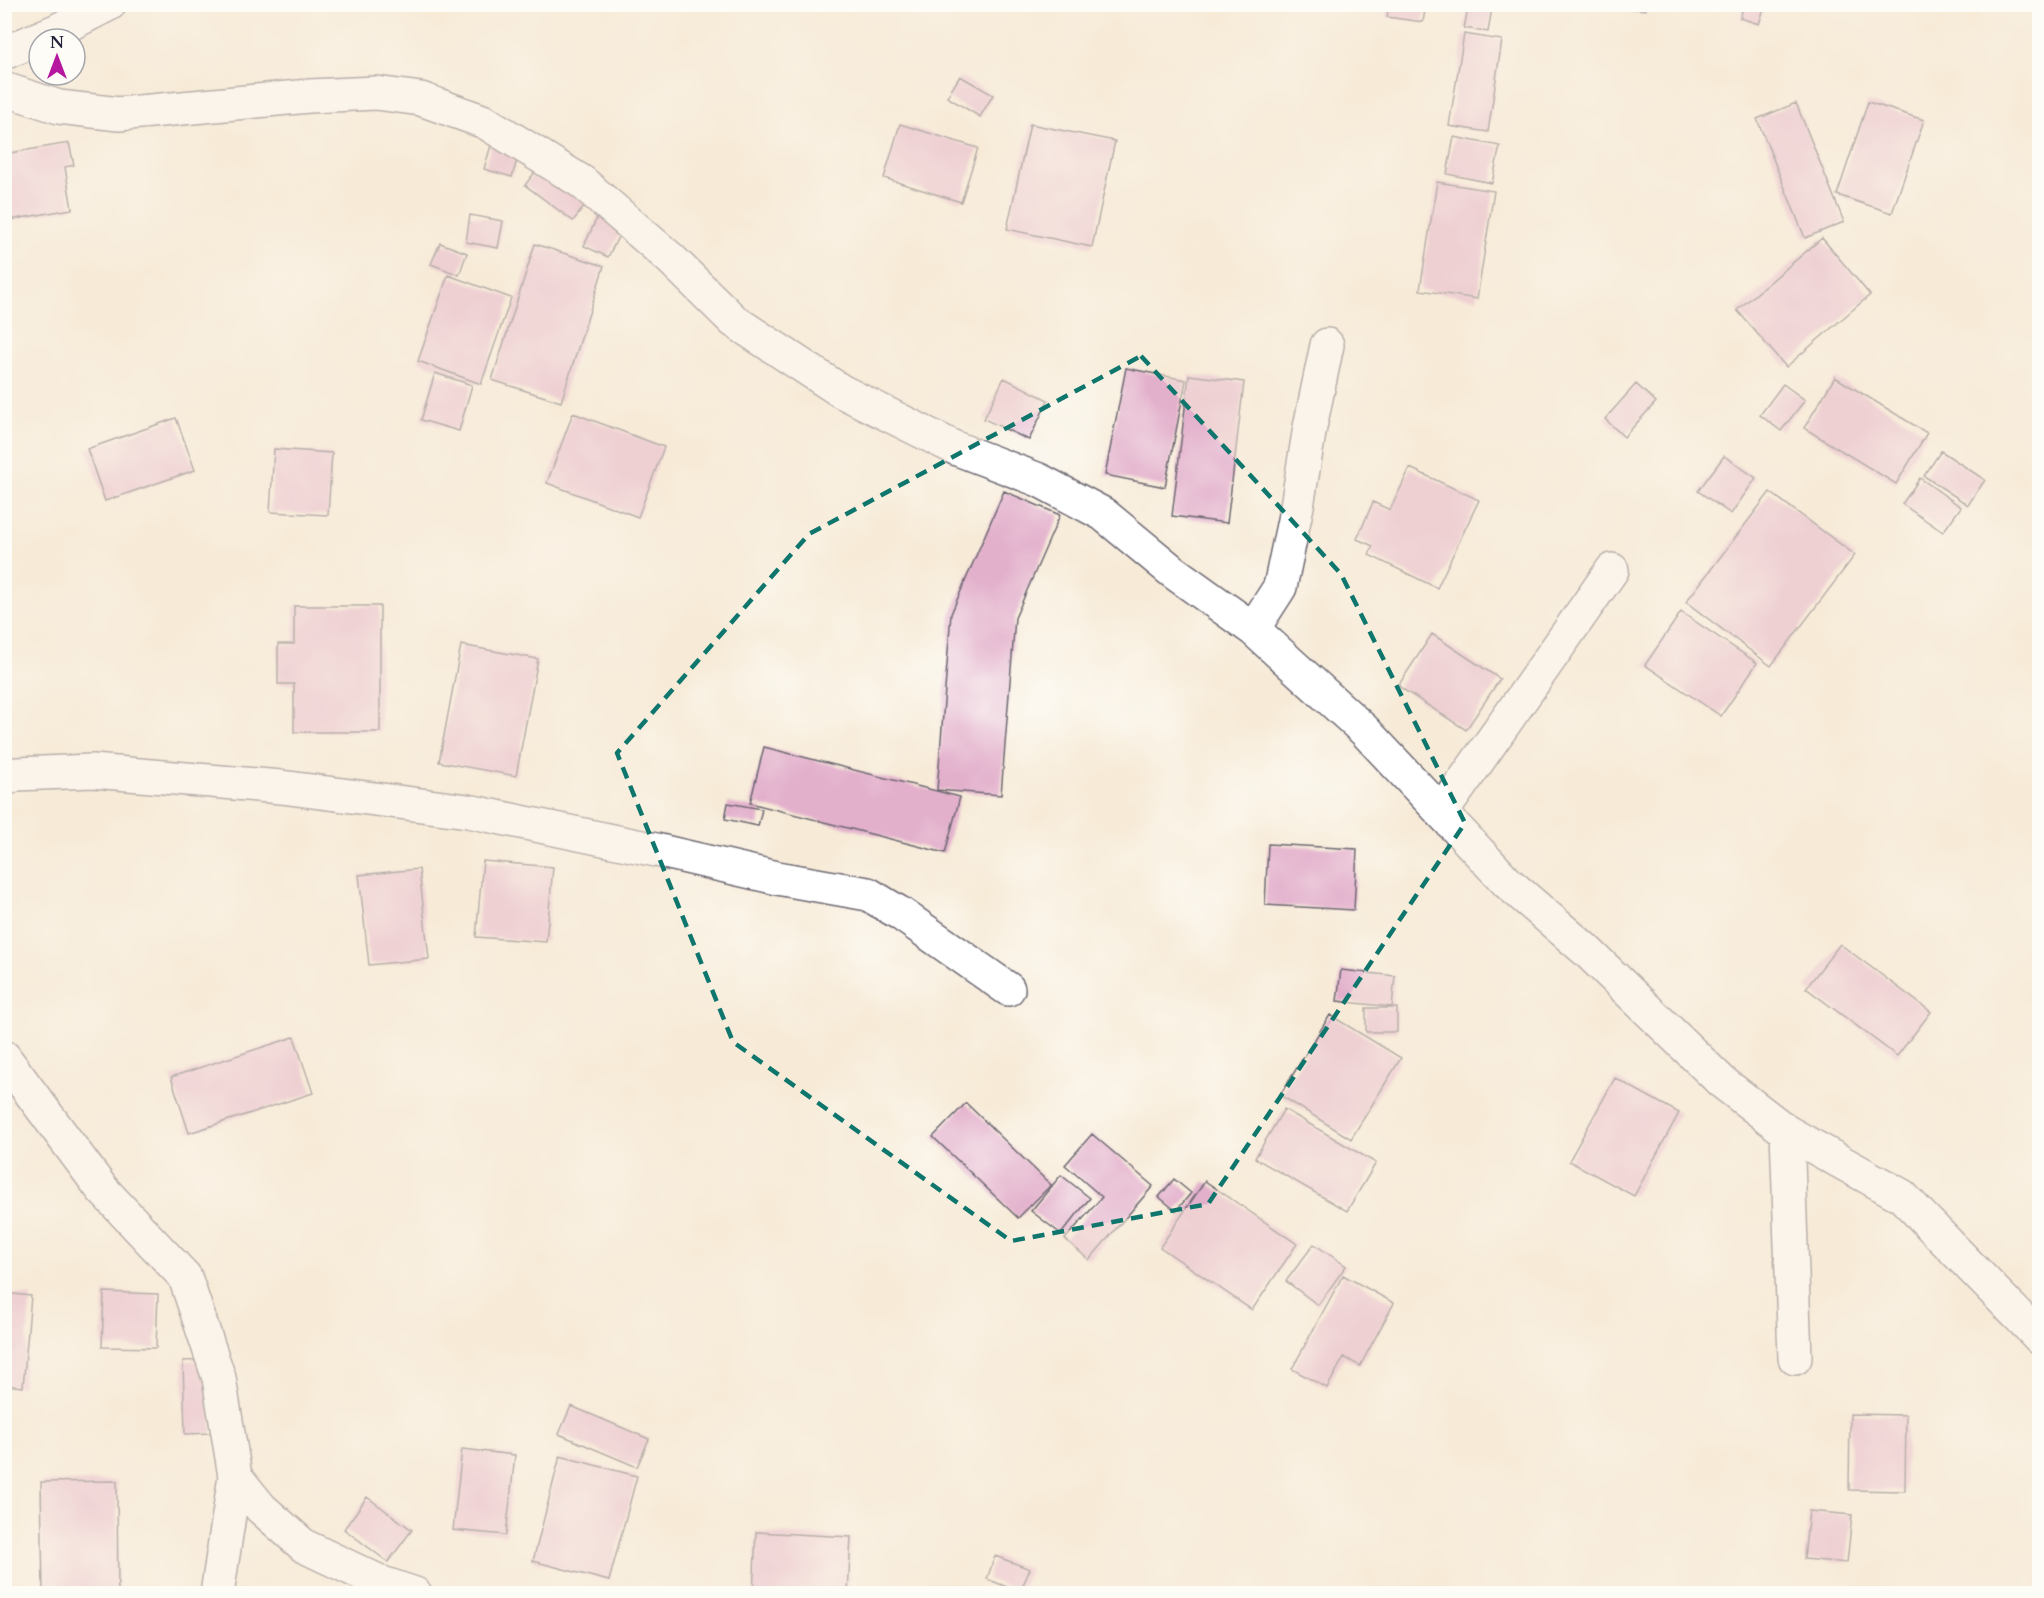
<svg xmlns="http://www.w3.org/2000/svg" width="2044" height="1598" viewBox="0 0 2044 1598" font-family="Cardo,serif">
	<rect width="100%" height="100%" fill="#fdfcf7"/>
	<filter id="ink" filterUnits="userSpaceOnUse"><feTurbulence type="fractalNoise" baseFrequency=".0167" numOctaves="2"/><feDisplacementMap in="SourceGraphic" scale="12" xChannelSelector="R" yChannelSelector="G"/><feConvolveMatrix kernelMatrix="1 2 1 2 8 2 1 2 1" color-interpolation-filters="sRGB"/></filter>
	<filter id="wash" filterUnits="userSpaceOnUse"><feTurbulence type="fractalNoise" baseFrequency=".008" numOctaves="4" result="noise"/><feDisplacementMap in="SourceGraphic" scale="24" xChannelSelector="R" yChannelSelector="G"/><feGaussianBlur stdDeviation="1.35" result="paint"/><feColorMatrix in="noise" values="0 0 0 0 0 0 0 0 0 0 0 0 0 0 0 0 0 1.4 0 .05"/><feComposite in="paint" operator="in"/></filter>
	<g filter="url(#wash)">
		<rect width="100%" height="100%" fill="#f7ebd8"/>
		<g id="blocks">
			<path fill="#e3b0cc" d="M1389,4h37l-3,18 -36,-5z
				M1469,4l23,4 -4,24 -24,-4z
				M1614,4h32v6l-33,-3z
				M1744,5h21l-6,19 -19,-6z
				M1464,34l38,6 -14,92 -39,-6z
				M960,76l33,19 -13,22 -33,-20z
				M1868,102l56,18 -32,93 -55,-18z
				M1796,103l48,119 -39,16 -48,-119z
				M900,124l78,24 -17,54 -77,-24z
				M1030,124l85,17 -23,106 -85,-18z
				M1454,137l46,9 -8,37 -45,-9z
				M492,142l28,8 -8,27 -28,-8z
				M69,143l5,22 -9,2 7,42 -68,12v-67z
				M539,167l48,36 -14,18 -48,-36z
				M1437,182l57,9 -17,108 -57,-9z
				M601,209l25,12 -18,36 -24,-11z
				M470,215l33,6 -5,27 -32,-6z
				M1822,238l48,57 -84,72 -49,-57z
				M440,243l27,10 -8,22 -28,-11z
				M535,244l69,22 -43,136 -69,-22z
				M448,275l63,23 -30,86 -63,-23z
				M1126,368l60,12 -21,107 -60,-12z
				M435,373l37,12 -13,46 -38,-11z
				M1189,375l55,7 -17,141 -55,-7z
				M1835,377l92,56 -31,51 -92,-56z
				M1004,378l44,22 -19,40 -45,-21z
				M1636,384l20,18 -32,35 -19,-18z
				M1783,384l22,16 -24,31 -21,-16z
				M573,413l91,34 -26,70 -91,-34z
				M176,418l19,52 -90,31 -18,-52z
				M274,449l58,4 -4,62 -58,-3z
				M1941,451l44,29 -17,25 -44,-29z
				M1724,456l32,22 -25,36 -33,-23z
				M1410,468l69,32 -42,88 -68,-33 4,-9 -16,-7 16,-37 17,8z
				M1920,478l41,29 -18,25 -41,-28z
				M1004,491l56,24 -45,103 -14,177 -64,-5 14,-176z
				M1770,492l85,63 -84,111 -85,-64z
				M294,606h86v126h-86v-48h-16v-40h16z
				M1681,612l76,51 -36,53 -76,-51z
				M1432,634l68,45 -34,51 -68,-44z
				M461,645l77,14 -22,117 -77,-14z
				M764,747l196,50 -15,56 -195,-50z
				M728,803l34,6 -4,17 -33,-7z
				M1268,844l89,5 -3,61 -89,-5z
				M483,861l70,6 -7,75 -70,-5z
				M419,869l10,90 -60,6 -10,-90z
				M1840,944l91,68 -34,44 -91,-68z
				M1341,970l54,6 -3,31 -55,-6z
				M1366,1008h31v24h-31z
				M1330,1015l71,43 -50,81 -71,-44z
				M294,1037l19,56 -124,40 -18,-56z
				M1615,1078l64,35 -45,83 -65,-35z
				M966,1103l85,82 -33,33 -85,-81z
				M1284,1109l92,54 -29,48 -92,-53z
				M1092,1134l61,52 -64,74 -24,-21 37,-42 -37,-32z
				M1061,1175l29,23 -29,36 -30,-23z
				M1174,1179l17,14 -15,18 -17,-14z
				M1205,1181l92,63 -45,66 -92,-63z
				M1314,1244l32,22 -28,39 -32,-24z
				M1343,1275l51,28 -34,63 -16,-9 -17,31 -35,-19z
				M104,1292l54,2 -2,54 -54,-1z
				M4,1293l27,3 -8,91 -19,-2z
				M209,1360l3,73 -27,1 -2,-73z
				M571,1406l78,33 -12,28 -78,-33z
				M1850,1414l56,1 -1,76 -56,-1z
				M462,1449l53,6 -9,80 -53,-5z
				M560,1456l77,20 -28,105 -76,-20z
				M117,1481l1,113h-75l-2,-112z
				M367,1497l45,33 -24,32 -44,-33z
				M1809,1511l43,4 -5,48 -43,-4z
				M756,1532l95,5 -3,57h-95z
				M995,1556l35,13 -10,23 -33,-13z"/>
		</g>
	</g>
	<g filter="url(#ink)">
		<use href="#blocks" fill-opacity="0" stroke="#6d6872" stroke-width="1.5"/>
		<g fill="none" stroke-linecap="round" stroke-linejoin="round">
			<g stroke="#6d6872" stroke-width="36">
				<path id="minor" d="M4,89l55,18 60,7 190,-18 67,-3 45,6 64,23 97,60 89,77 63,62 107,70 114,57 84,32 64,34 69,57 81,58 111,101 144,153 79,68 135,131 65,50 115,64 138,142
					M1253,629l27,-42 17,-81 13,-79 17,-82
					M4,780l12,-6 77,-3 188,16 187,24 188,39 121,28 91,16 33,20 107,75
					M1442,812l170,-242
					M4,1057l98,132 83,88 34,101 16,98 -18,118
					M1787,1132l8,226
					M235,1476l26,32 43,38 78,37 33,11"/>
			</g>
			<g stroke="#6d6872" stroke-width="36">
				<path id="tertiary" d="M4,53l52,-22 53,-27"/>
			</g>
			<use href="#minor" stroke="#fff" stroke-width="33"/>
			<use href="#tertiary" stroke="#fff" stroke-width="33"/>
		</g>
	</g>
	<path d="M0 0H2044V1598H0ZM1141,356l200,218 124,249 -257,381 -197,37 -278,-199 -116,-289 192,-219z" fill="#f7ebd8" fill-opacity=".55" fill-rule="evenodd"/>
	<path fill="none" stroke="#0f766e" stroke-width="4.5" stroke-dasharray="12 8" stroke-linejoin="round" d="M1141,356l200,218 124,249 -257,381 -197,37 -278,-199 -116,-289 192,-219z"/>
	<rect width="2044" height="1598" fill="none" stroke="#fdfcf7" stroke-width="24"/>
	<g transform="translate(57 57)"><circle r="28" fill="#fdfcf7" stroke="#a5a5ac" stroke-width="1.5"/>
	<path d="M0-4.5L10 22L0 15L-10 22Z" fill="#b5179e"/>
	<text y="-9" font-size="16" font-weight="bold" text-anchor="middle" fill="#22223b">N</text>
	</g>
</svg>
